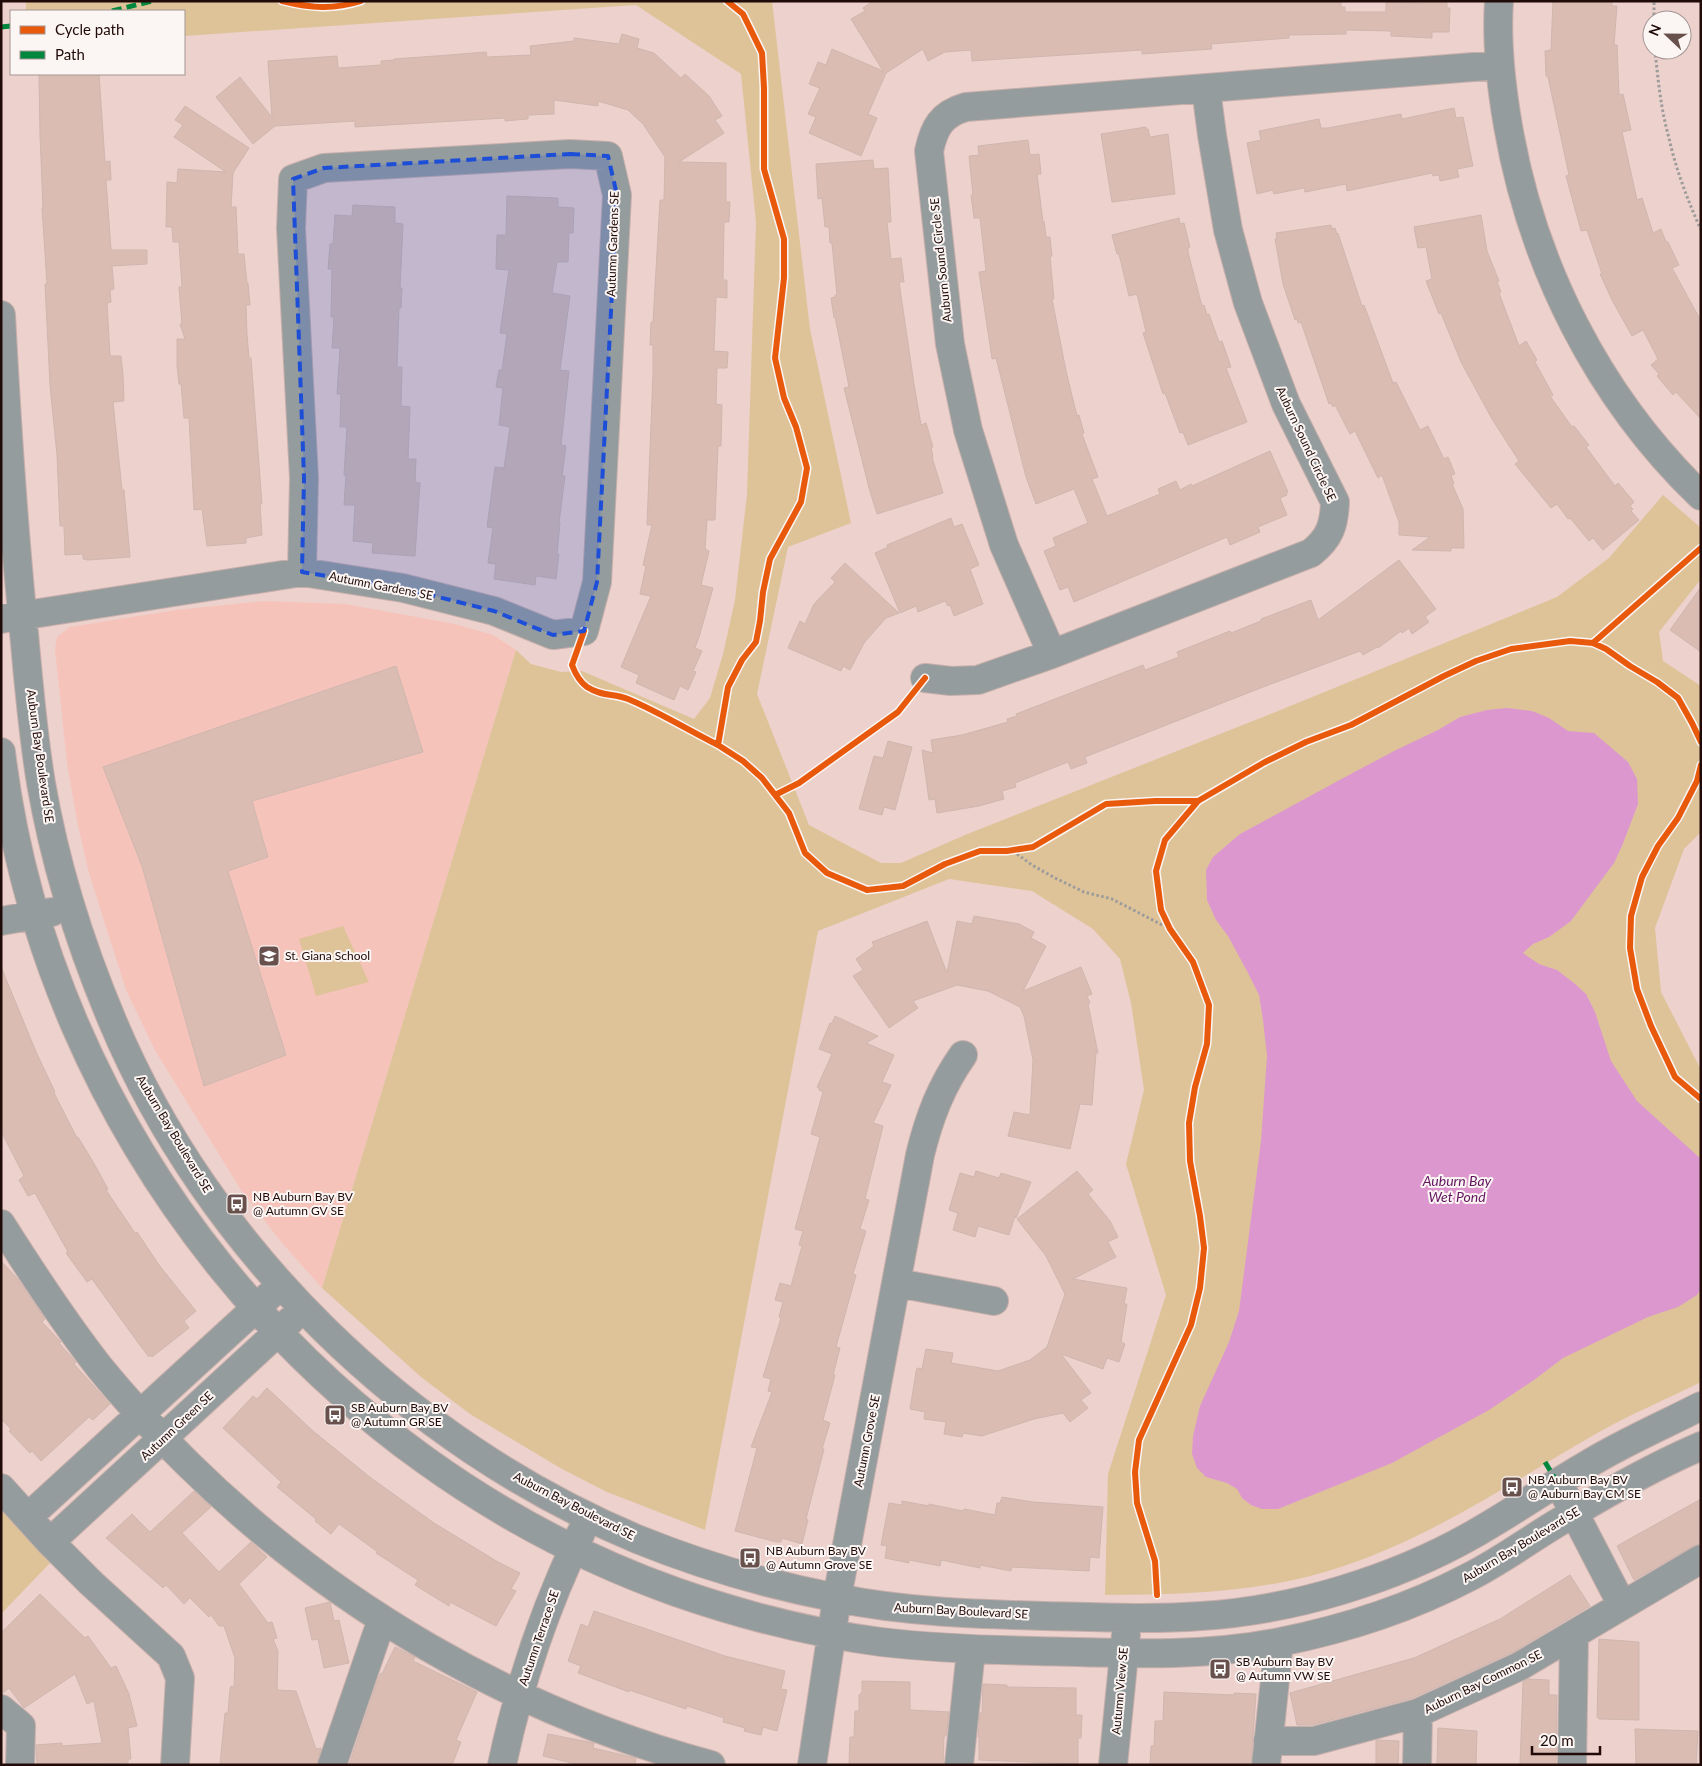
<svg xmlns="http://www.w3.org/2000/svg" width="1702" height="1766" viewBox="0 0 1702 1766" font-family="Lato,sans-serif">
	<rect width="100%" height="100%" fill="#edd1cc"/>
	<path fill="#f6c3ba" d="M263,601l82,3 110,20 38,11 23,15 -194,638 -40,-45 -41,-53 -85,-138 -30,-62 -37,-117 -12,-52 -10,-58 -12,-114 2,-12 13,-10 106,-17z"/>
	<path fill="#dec399" d="M26,1h746l38,328 41,194 -63,24 -31,147 52,131 72,38h20l64,-28 303,-120 289,-118 52,-39 54,-63 38,33v51l-42,53 4,29 38,25v146l-17,17 -29,79 6,64 40,78v312c-34,17 -70,32 -102,50 -84,48 -163,103 -255,134 -76,26 -159,29 -239,29l3,-121 58,-179 -40,-131 18,-74 -13,-87 -11,-44 -27,-30 -61,-38 -83,-12 -131,52 -113,599 -98,-38 -45,-23 -92,-55 -49,-37 -99,-89 194,-638 15,14 30,8 21,-1 112,48 16,-21 13,-44 12,-54 12,-106 9,-272 -15,-148 -105,-69 -452,31v-25h-158z
		M343,926l26,56 -53,14 -17,-57z
		M1,1508l49,55 -49,51z"/>
	<path fill="#dc98ce" d="M1507,708l25,3 17,7 19,13 26,2 34,29 9,17 1,25 -16,42 -8,17 -43,58 -22,16 -16,7 -10,9 16,11 18,6 17,13 12,11 9,18 16,49 26,40 64,58v130l-4,6 -19,12 -30,10 -85,41 -29,22 -45,30 -97,53 -114,46h-16l-11,-4 -9,-7 -5,-9 -10,-6 -21,-6 -9,-9 -5,-14 1,-18 7,-30 29,-64 10,-31 22,-170 6,-85 -4,-36 -4,-25 -11,-22 -20,-37 -12,-16 -9,-20 -1,-30 7,-13 27,-23 107,-58 47,-25 44,-21 22,-13 27,-7z"/>
	<path fill="#dabcb2" stroke="#ceb7af" d="M873,1h468v6h4v5h41v-10l36,1v-2h25v7h3l-1,24h-17v6l-41,-2v-5l-45,-1v4l-57,1v3l-78,6 1,5 -70,5v-4l-170,11 -1,-11 -26,2 -17,9 -5,-12 -37,24 -18,41 9,4 -16,38 -52,-23 7,-16 -8,-3 12,-26 -11,-4 9,-22 8,3 6,-16 51,22 -32,-52 14,-8 -2,-3z
		M1553,1h59v5h5l-3,39h3l2,50 4,-1 8,36 -9,2 15,68 5,-2 11,35 8,-4 5,13h2l11,23 -7,3 29,53v98l-25,-27 -3,3 -16,-19 2,-2 -8,-9 7,-6 -15,-29 -11,6 -20,-36 -12,-26h2l-15,-44 -6,1 -15,-55 3,-1 -21,-98 -2,-1 -1,-25 6,-1z
		M622,34l17,5 -2,9 17,5 27,25 4,-4 24,22 13,20 -7,4 9,13 -45,29 47,1v39h4l-1,20h-5l-1,58h4v18l-11,-1 -2,54 14,1 -1,16h-10l-1,36 6,1 -1,41h-3l-3,74h-8l-2,29 4,2 -8,34 12,3 -14,49 -4,11 7,3 -9,20 3,1 -8,18 -8,-4 -6,14 -38,-17 3,-8 -18,-8 30,-71 -11,-2 6,-28 -3,-1 9,-40h-5l6,-151v-29h-3l1,-23h2l7,-122h4l1,-43 -22,-33 -15,-14 -30,-9v5l-44,-6v14l-26,1v4l-23,2v-3l-150,9v-6l-80,5 -22,18 -37,-47 24,-20 32,40 -4,-56 69,-5 1,12 43,-3v-4l13,-1v-1l55,-4 37,-3 1,5 44,-2 -1,-9 44,-5v-3l45,6z
		M39,74h60l6,88 5,-1 1,19h-5l5,70h36v14l-35,2 2,23 -4,1 1,12 -4,1 3,53h11l2,19 1,26 -11,1 9,88h2l6,67 -42,3 -5,-1v-5l-18,1 -1,-29h-4l-3,-71 -7,-70 -5,-101h2l-5,-76h1l-3,-73z
		M185,106l64,42 -16,25 -2,34h5l2,47h6l3,29h1l2,22h-4l1,30 2,23h2l11,146h-2l2,31 -16,3v5l-39,3 -5,-37 -8,1 -5,-92h-5l-3,-34h-2l-2,-19v-26h8l-5,-15h2l-3,-37h3l-3,-45h-6l-1,-15h-6l1,-45 10,1 1,-14 48,3 -52,-35 9,-12 -8,-5z
		M1454,108l2,10 7,-1 10,49 -16,3 2,8 -19,4 -1,-6 -6,1 -1,-3 -85,18 -1,-7 -41,8 -1,-4 -30,6 -1,-4 -16,4 -10,-51 14,-3 -2,-9 60,-12 2,9h7l73,-14 1,5z
		M1146,127v2h2l2,8 18,-3 7,60 -63,8 -11,-68z
		M1028,140l2,15 9,-1 2,20h-4l6,48 1,-1 2,16h4l2,19 -2,1 4,42h-2l14,72 11,45 2,-1 5,18 -2,1 16,43 -6,2 15,37 53,-22 -2,-5 18,-8 4,9 11,-6 1,2 78,-35 18,41 -2,1 1,2 -7,3 7,17 -29,12 2,5 -30,13 -3,-8 -153,65 -6,-15 -8,3 -16,-39 12,-5 -3,-8 35,-15 -14,-34 -38,15 -10,-27 -30,-119 -4,1 -13,-87 7,-1 -6,-53h-6l-3,-23h2l-4,-39 10,-1 -1,-9z
		M873,160l1,9 14,-1 3,54h-4l4,37 10,-1 3,24h-5l15,102 7,41 5,-2 7,24h-2l2,10h-1l11,36 -66,21 -8,-26 -25,-100 5,-1 -14,-70 -1,1 -3,-20 4,-1v-2h2l-5,-52h-2l-1,-16h-4l-3,-29 -4,1 -2,-35z
		M507,196l51,2v9l16,1 -1,25h-4l-1,29h-11l-5,31 18,3 -10,74 9,1 -8,74 5,1 -4,30h3l-6,47h1l-3,31h2l-3,25 -20,-3 -1,9 -41,-6 2,-15 -8,-1 5,-35 -6,-1 8,-60 9,1 6,-41 -11,-2 4,-37 -7,-1 3,-17h3l5,-36 -7,-1 9,-63 -13,-1 1,-34h9z
		M353,205l42,2v16l8,1 -3,64h2l-1,20h-2l-2,59h5l-1,39 9,1 -2,52h8l-1,23 5,1 -5,73 -43,-3 1,-10 -20,-2 2,-36h-11l2,-30h-2l3,-48h-7l1,-33h-4l3,-46h-8l2,-31h-3l1,-48h-4l2,-25h3l2,-29 17,1z
		M1481,215l6,36 12,30 -2,1 4,10 -2,1 20,53 7,-5 11,19 -2,2 5,9 13,24 -3,1 22,31 2,-1 15,19 -3,2 29,39 3,-3 16,19 -4,4 3,3 -2,2 8,9 -36,30 -10,-12 -4,3 -19,-23 -2,1 -11,-15 -6,4 -36,-44 4,-3 -27,-42 -31,-57 -20,-49 -2,1 -13,-33 6,-2 -6,-32 -8,1 -4,-21z
		M1179,218l1,6 4,-1 6,24 -2,1v4l14,54 2,-1 3,10 2,-1 10,28 3,-1 9,26 -5,1 21,54 -59,23 -5,-13 -3,1 -15,-40 -2,1 -20,-61 3,-1 -9,-38 -8,2 -10,-42h-2l-5,-19z
		M1331,225l1,4 3,-1 2,6 1,-1 24,73 2,-1 29,78 3,-1 24,48 8,-4 16,33 4,-2 7,17 -4,1 3,9h-2l11,25 1,39h-13v3l-39,-1 18,-13 -31,-2v-13l-17,-47 -4,3 -23,-47 -5,3 -15,-29 -2,2 -2,-4 -2,1 -28,-82 -3,1 -1,-4 -2,1 -12,-36 -8,-45h2l-1,-6z
		M951,518l3,9 8,-3 17,41 -9,4 13,35 -29,12 -4,-11 -2,1 -3,-5 -27,11 -2,-6 -16,7 -25,-60 13,-6 -1,-2z
		M1399,560l37,49 -11,8 4,5 -17,12 -3,-6 -7,5 -1,-2 -23,17 -1,-1 -14,8 -3,-4 -97,36 -178,70 2,6 -16,6 -3,-7 -53,21 1,4 -14,4 2,8 -25,7 -42,7 -2,-14 -6,1 -7,-50 11,3 -2,-13 31,-5 46,-13 -1,-3 10,-3 -1,-2 127,-49 2,5 34,-13 -2,-5 53,-21 1,2 30,-12v-2l50,-19 7,20z
		M845,563l54,50 -13,5 -22,25 -14,27 -7,-4 -2,5 -53,-23 12,-27 5,3 9,-20 21,-22 -4,-4z
		M1701,587v65l-31,-22z
		M396,666l27,86 -171,49 16,56 -40,14 58,184 -82,31 -62,-220 -39,-99z
		M888,741l24,6 -17,63 -11,-3 -2,8 -23,-6 15,-53 9,2z
		M974,916l45,8 15,8 -3,6 15,8 -23,45 58,-24 11,27 -5,2 3,7 -2,1 10,49h-2l-4,52 -12,-1 -10,45 -62,-13 6,-24 16,3 3,-55 -9,-44 -4,-9 -32,-16 -31,-6 -44,16 5,7 -29,20 -36,-52 10,-6 -7,-11 18,-13 -2,-4 55,-21 20,52 10,-52 15,3z
		M1,967l36,87 18,38 -1,1 23,45 1,-1 14,23 16,29 -2,1 29,43 2,-1 22,33 37,46 -12,10 5,7 -37,29 -2,-2 -1,2 -10,-13 -47,-65 -5,3 -21,-29 2,-1 -33,-59 -7,3 -9,-16 5,-4 -23,-45z
		M835,1016l43,20 -12,7 28,12 -12,27 9,3 -18,38 10,3 -18,73 4,1 -9,29 6,2 -13,43 3,1 -20,72 4,1 -7,27h2l-12,45 7,3 -8,26h2l-18,70 2,1 -6,24 -20,-6 -1,4h-5l-41,-11 22,-83 -6,-1 21,-55 -4,-1 3,-12 -8,-2 18,-59 -2,-1 4,-15 -8,-2 5,-17 11,3 11,-40 -3,-1 4,-14 -8,-2 25,-92 -9,-3 12,-42 -4,-2v-2l-2,-1 15,-33 -13,-5 11,-26h2z
		M976,1171l23,7 2,-5 30,9 -15,36 -1,-2 -6,19 -31,-9 -3,11 -22,-7 5,-17 -9,-3 11,-37 14,4z
		M1077,1171l16,19 -5,4 22,27 8,16 -10,5 8,15 -43,22 54,9 -3,16h3l-6,38 4,2 -6,18 -12,-4 -4,11 -42,-15 30,39 -10,7 7,8 -18,14 -7,-9 -29,6 -52,17 -19,-3 -1,4 -18,-3 2,-12 -22,-3 1,-7 -15,-3 6,-37 1,-4 5,1 4,-20 27,4 -2,10 47,8 32,-11 17,-13 18,-53 -19,-38 -29,-37z
		M1,1261l16,17 28,41 -3,3 19,20 -2,1 17,19 -2,2 36,40 -17,16 -4,-3 -48,44 -9,-10 -2,2 -21,-22 2,-2 -10,-10z
		M267,1388l46,43 58,47 63,45 64,39 22,11 -9,16 5,2 -20,35 -46,-24 -1,4 -34,-21 3,-5 -42,-27 1,-2 -2,-1 -36,-26 -8,10 -16,-13 1,-2 -39,-32 4,-5 -58,-54 30,-32 4,3z
		M194,1491l17,16 -29,26 37,39 32,-30 16,15 -28,27 29,39 4,-1 5,16 -4,1 5,12 -1,39 19,1 20,58 5,-1 -4,17h-97l5,-52h3l2,-24 1,-3 3,1 1,-29 -11,-32h-5l-8,-11 -2,2 -19,-19 -6,6 -18,-19 -3,3 -57,-50 26,-24 18,18z
		M1002,1497l31,5 70,5 -4,51 -9,-1 -1,14 -77,-4 -1,4 -31,-6v3l-39,-8 -1,6 -31,-6v3l-24,-5 2,-12 -6,-1 8,-42 13,2v-4l27,5v-2l34,7 1,-2 31,6 2,-12h3z
		M1701,1499v44l-8,3 -59,34 -17,-34z
		M1570,1575l20,31 -77,46 -100,46 -101,27h-15l-7,-32 124,-35 86,-39z
		M40,1594l45,44 3,-2 23,32 5,-2 13,28 8,32 -9,2 3,31h-3v4l-91,2 -1,-20 26,-2v3l40,-3 -8,-42 -7,3 -12,-30 -51,34 -15,-20 -8,6v-61z
		M330,1602l4,19 5,-1 10,43 -25,5 -6,-29 -6,1 -7,-32z
		M594,1611l131,45 60,15 -4,18 6,1 -10,41 -14,-4 -2,8 -17,-4 1,-3 -22,-6 1,-4 -37,-12 -1,3 -57,-19v2l-51,-19 3,-7 -13,-5 13,-37 7,3z
		M1599,1639l40,3v78l-40,-1 -2,-2z
		M395,1647l20,10 -2,4 64,31 -21,48 5,2 -9,23h-103l29,-86 3,-6 1,1z
		M1528,1679l21,1v15h8l-1,70h-36l3,-83z
		M862,1681l48,1v28l39,2 -3,24h-2l-1,29h-94l1,-28h4l1,-26h4v-16l3,-3z
		M983,1684l24,1v2l69,1v27h6l-1,23h-3v26l-99,-4v-23h-1l2,-24h2z
		M1164,1692l70,3v-2l22,1 -5,71h-101l1,-19h3l1,-25h8z
		M1438,1728l39,3 -1,34h-39z
		M1635,1729l63,2 -2,34h-60z
		M548,1734l46,9 -1,5 43,10 -1,7h-55l-37,-9z
		M1376,1740l23,1 -1,24h-22z"/>
	<g fill="none" stroke-linecap="round" stroke-linejoin="round">
		<g stroke="#c6afab" stroke-width="30">
			<path id="minor" d="M1499,1c-3,42 2,84 9,125 24,139 90,271 193,370
				M1206,89l6,46 16,95 20,73 38,101 49,98c-1,23 -5,36 -24,51l-259,101 -48,-109 -36,-115 -18,-86 -21,-193c5,-23 12,-37 37,-44l533,-42
				M1,315c5,96 11,191 20,286 6,61 10,122 20,182 14,81 39,161 71,237 96,230 296,423 525,519 64,26 132,46 200,59 68,14 138,16 208,18 52,1 104,4 156,0 48,-3 95,-12 141,-26 46,-14 90,-32 132,-56 37,-21 73,-46 111,-68 37,-23 77,-40 116,-60
				M1,619l301,-47 101,16 91,23 59,24 31,-4 13,-49 20,-387 -9,-39 -38,-2 -246,14 -31,11 -2,49 13,250 -2,94
				M925,678l26,3 27,-1 74,-26
				M1,752c46,380 315,712 675,840 66,23 136,41 205,50 52,6 104,8 155,9 81,2 164,7 244,-9 65,-13 130,-34 189,-65 30,-15 57,-35 85,-52 47,-29 96,-57 147,-79
				M1,921l51,-9
				M1,1224c31,49 63,98 99,144 27,33 57,65 87,95 145,143 326,249 524,302
				M897,1283l97,18
				M1,1488l49,54 41,41 80,73 9,22 -5,87
				M1566,1497l56,108
				M28,1517l241,-221
				M50,1542l240,-221
				M1,1709l20,17 -1,39
				M1268,1741h46l104,-28
				M332,1765l50,-146
				M502,1765c17,-80 43,-158 79,-232
				M812,1765l25,-167 83,-443c9,-37 21,-69 43,-100
				M959,1765l12,-115
				M1113,1765l13,-131
				M1266,1765l13,-123
				M1417,1765l1,-52 102,-47 181,-107
				M1572,1765l2,-130"/>
		</g>
		<path stroke="#9d9b9b" stroke-width="3" stroke-dasharray="2.5 2.5" stroke-linecap="butt" d="M1654,20v-19
			M1655,50c3,30 6,60 14,88 7,32 19,63 32,92
			M1013,851l19,14 23,13 29,14 28,7 58,30"/>
		<use href="#minor" stroke="#959c9d" stroke-width="28"/>
		<path stroke="#00873e" stroke-width="5" stroke-dasharray="10 5" stroke-linecap="butt" d="M112,11l40,-10
			M1,27l10,-1
			M1545,1462l12,20"/>
		<g stroke="#fbf5f3" stroke-width="9">
			<path id="cycleway" d="M282,1c29,7 51,9 79,0
				M727,1l16,13 19,39 2,35v81l20,70v39l-9,80 9,40 12,29 11,41 -6,34 -31,57 -7,33 -3,29 -4,21 -14,18 -14,27 -10,58 25,16 19,17 27,35 16,40 22,20 40,17 36,-4 42,-22 35,-13h27l26,-4 73,-43 49,-3h43
				M584,631l-12,34c3,8 8,17 15,22 16,10 26,6 41,12 31,13 60,31 90,46
				M1593,643l108,-95
				M1701,765l-4,16 -19,37 -20,28 -16,31 -11,39 -1,32 7,41 14,37 24,51 26,22
				M775,795l24,-12 99,-71 27,-34
				M1157,1595l-2,-34 -18,-58 -2,-31 4,-32 52,-115 9,-37 4,-40 -4,-32 -10,-55 -1,-38 6,-36 12,-43 2,-39 -16,-43 -23,-33 -9,-19 -5,-39 9,-31 33,-39 67,-39 41,-20 45,-17 93,-49 32,-15 35,-12 59,-8 23,2 13,6 24,17 27,16 21,16 14,25 9,19"/>
		</g>
		<use href="#cycleway" stroke="#e8590c" stroke-width="6"/>
	</g>
	<path fill="#1d4ed8" fill-opacity="0.2" stroke="#1d4ed8" stroke-width="4" stroke-dasharray="10 6" stroke-linejoin="round" d="M570,154l38,2 9,39 -20,387 -13,49 -31,4 -59,-24 -91,-23 -101,-16 2,-94 -11,-299 31,-11z"/>
	<defs>
		<g id="school-square" transform="scale(1.125)"><rect x="-9" y="-9" width="18" height="18" rx="4" fill="#68504d" stroke="#fbf5f3"/><path d="M0-5L7-2L0 1L-7-2ZM-4 1L0 2.5L4 1V4Q0 6-4 4Z" fill="#fff"/></g>
		<g id="bus-square" transform="scale(1.125)"><rect x="-9" y="-9" width="18" height="18" rx="4" fill="#68504d" stroke="#fbf5f3"/><path d="M-5-6H5V4H4V6H2V4H-2V6H-4V4H-5ZM-3.5-4V0h7V-4ZM-3.5 1.2v1.5H-2V1.2ZM2 1.2v1.5H3.5V1.2Z" fill="#fff"/></g>
	</defs>
	<g fill-rule="evenodd">
		<use href="#school-square" x="269" y="956"/>
		<use href="#bus-square" x="237" y="1204"/>
		<use href="#bus-square" x="335" y="1415"/>
		<use href="#bus-square" x="1512" y="1487"/>
		<use href="#bus-square" x="750" y="1558"/>
		<use href="#bus-square" x="1220" y="1669"/>
	</g>
	<g text-anchor="middle" stroke-width="4" stroke-linejoin="round" paint-order="stroke">
		<g font-size="12" fill="#200b08" stroke="#fbf5f3">
			<text transform="translate(613 244) rotate(-88)" y="4">Autumn Gardens SE</text>
			<text transform="translate(941 260) rotate(-96)" y="4">Auburn Sound Circle SE</text>
			<text transform="translate(1306 444) rotate(65)" y="4">Auburn Sound Circle SE</text>
			<text transform="translate(381 586) rotate(11)" y="4">Autumn Gardens SE</text>
			<text transform="translate(40 756) rotate(82)" y="4">Auburn Bay Boulevard SE</text>
			<text transform="translate(174 1134) rotate(59)" y="4">Auburn Bay Boulevard SE</text>
			<text transform="translate(177 1426) rotate(-43)" y="4">Autumn Green SE</text>
			<text transform="translate(867 1441) rotate(-79)" y="4">Autumn Grove SE</text>
			<text transform="translate(574 1506) rotate(27)" y="4">Auburn Bay Boulevard SE</text>
			<text transform="translate(1521 1545) rotate(-31)" y="4">Auburn Bay Boulevard SE</text>
			<text transform="translate(961 1611) rotate(3)" y="4">Auburn Bay Boulevard SE</text>
			<text transform="translate(539 1638) rotate(-71)" y="4">Autumn Terrace SE</text>
			<text transform="translate(1483 1682) rotate(-26)" y="4">Auburn Bay Common SE</text>
			<text transform="translate(1120 1691) rotate(-85)" y="4">Autumn View SE</text>
		</g>
		<g font-size="12" fill="#200b08" stroke="#fbf5f3" text-anchor="start">
			<text x="285" y="960">St. Giana School</text>
			<text x="253" y="1201">NB Auburn Bay BV<tspan x="253" dy="14">@ Autumn GV SE</tspan></text>
			<text x="351" y="1412">SB Auburn Bay BV<tspan x="351" dy="14">@ Autumn GR SE</tspan></text>
			<text x="1528" y="1484">NB Auburn Bay BV<tspan x="1528" dy="14">@ Auburn Bay CM SE</tspan></text>
			<text x="766" y="1555">NB Auburn Bay BV<tspan x="766" dy="14">@ Autumn Grove SE</tspan></text>
			<text x="1236" y="1666">SB Auburn Bay BV<tspan x="1236" dy="14">@ Autumn VW SE</tspan></text>
		</g>
		<g font-size="14" font-style="italic" fill="#61135f" stroke="#fbf5f3">
			<text x="1457" y="1186">Auburn Bay<tspan x="1457" dy="16">Wet Pond</tspan></text>
		</g>
	</g>
	<rect width="1702" height="1766" fill="none" stroke="#200b08" stroke-width="5"/>
	<rect x="10" y="10" width="175" height="65" fill="#fbf5f3" stroke="#a39795"/>
	<rect x="20" y="26" width="25" height="8" fill="#e8590c" stroke="#a39795"/>
	<text x="55" y="35" font-size="15" fill="#200b08">Cycle path</text>
	<rect x="20" y="51" width="25" height="8" fill="#00873e" stroke="#a39795"/>
	<text x="55" y="60" font-size="15" fill="#200b08">Path</text>
	<g transform="translate(1667 35) rotate(292)"><circle r="24" fill="#fbf5f3" stroke="#a39795"/>
	<path d="M0-4L9 19L0 12L-9 19Z" fill="#68504d"/>
	<text y="-8" font-size="14" font-weight="bold" text-anchor="middle" fill="#200b08">N</text>
	</g>
	<path d="M1532 1746v8h68v-8" fill="none" stroke="#200b08" stroke-width="2.5"/>
	<text x="1540" y="1746" font-size="15" fill="#200b08" stroke="#fbf5f3" stroke-width="4" paint-order="stroke">20 m</text>
</svg>
